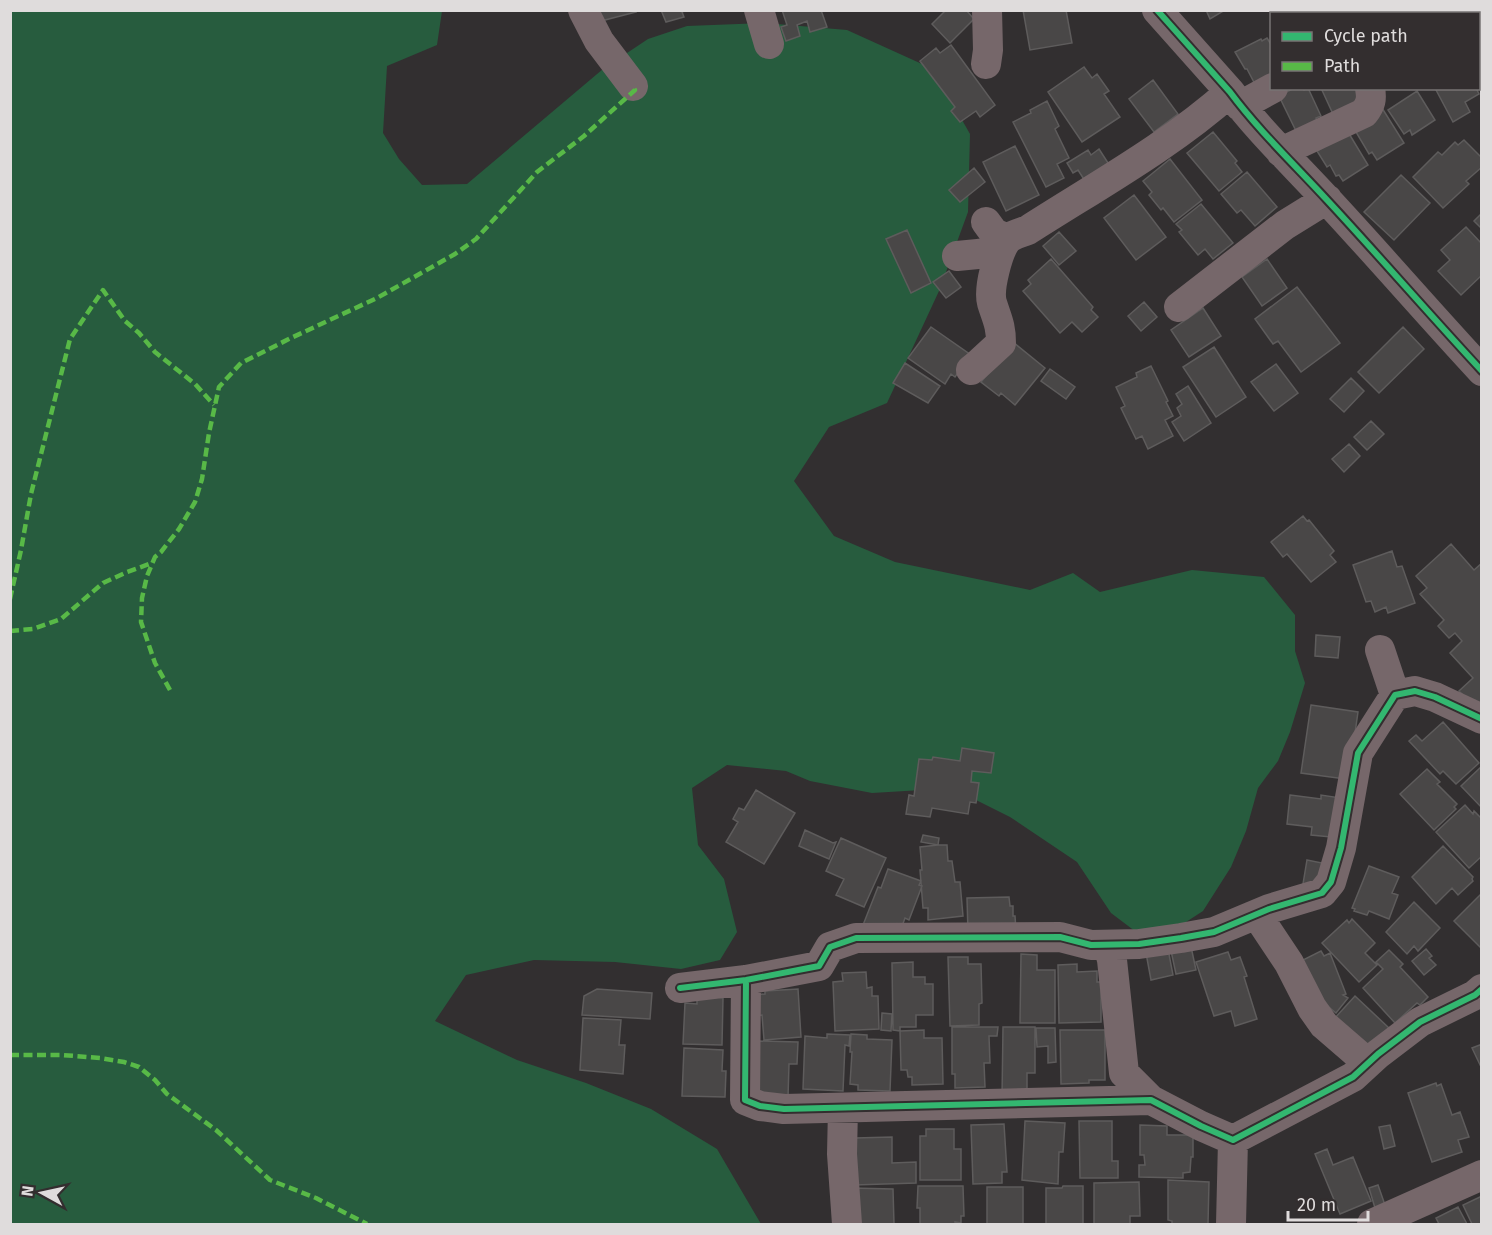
<svg xmlns="http://www.w3.org/2000/svg" width="1492" height="1235" viewBox="0 0 1492 1235" font-family="'Fira Sans',sans-serif">
	<rect width="100%" height="100%" fill="#322f30"/>
	<path fill="#275c3e" d="M10,11h432l-5,34 -50,21 -4,67 16,26 23,26 45,-1 136,-115 45,-30 39,-13 78,-3 82,7 86,39 37,65 -2,78 -29,79 -52,112 -58,24 -35,54 40,55 61,26 135,28 43,-17 27,19 92,-22 72,7 31,38v36l10,32 -15,49 -12,29 -20,27 -12,43 -15,36 -28,44 -51,33 -41,-31 -34,-51 -67,-45 -34,-17 -54,-10 -50,3 -62,-12 -24,-10 -59,-6 -35,23 6,57 26,34 13,53 -17,28 -39,9 -66,-7 -81,-2 -68,15 -31,46 82,39 69,23 65,26 66,40 44,75h-750z"/>
	<path fill="#494747" stroke="#5e5c5c" stroke-width="1.5" d="M598,10h37l1,2 -35,9z
		M661,10h25l-4,2 2,5 -18,5z
		M782,10h39l6,17 -17,5 -3,-11 -10,4 3,11 -14,5 -5,-14 6,-2z
		M946,10h20l8,9 -24,24 -18,-19z
		M1023,10h43l6,33 -42,7z
		M1206,10h19l-15,9z
		M1320,10h38l2,4h-38z
		M1267,38l5,8v34l-15,8 -10,-19h-2l-10,-17 26,-13 1,2z
		M951,45l44,60 -15,12 -4,-6 -16,11 -9,-11 4,-4 -35,-46 16,-13 4,5z
		M1084,67l8,11 5,-4 12,17 -5,3 16,23 -38,25 -34,-50z
		M1153,80l25,34 -24,18 -25,-33z
		M1294,88h9l1,2 4,-2 13,28 -5,2 3,5 -22,10 -18,-37z
		M1321,88h37l2,14 -27,12z
		M1435,88h41l3,6 -14,8 5,10 -17,10z
		M1417,91l18,29 -23,15 -2,-5 -6,4 -16,-24z
		M1047,101l12,25 -4,3 14,29 -12,6 7,14 -18,9 -33,-65 18,-9 -1,-3z
		M1382,108l22,35 -27,17 -5,-8 -3,2 -16,-27z
		M1213,132l24,29 -2,2 7,9 -23,19 -32,-38z
		M1348,132l20,33 -25,16 -4,-6 -3,1 -6,-11 -3,2 -10,-16z
		M1464,140l18,18v9l-16,14 3,3 -26,24 -30,-31 25,-25 4,3 13,-13 3,3z
		M1015,146l24,49 -33,16 -23,-49z
		M1099,149l11,17 -25,15 -7,-11 -5,3 -6,-10 21,-13 3,5z
		M1170,159l32,41 -28,22 -11,-14 -2,2 -12,-15 3,-3 -9,-11z
		M974,168l11,14 -25,20 -11,-12z
		M1247,172l30,35 -22,19 -14,-16 -4,3 -16,-19z
		M1401,175l29,28 -36,37 -30,-28z
		M1134,195l32,42 -30,23 -32,-42z
		M1201,204l32,39 -20,16 -8,-10 -7,6 -19,-23 3,-2 -6,-6z
		M1482,213v16l-8,-8z
		M1466,227l16,17v31l-21,20 -23,-24 12,-11 -9,-10z
		M907,230l24,53 -20,10 -25,-54z
		M1059,232l17,19 -17,14 -16,-19z
		M1051,259l42,48 -2,3 7,7 -16,15 -10,-10 -12,11 -37,-42 8,-7 -3,-4z
		M1267,259l20,29 -25,18 -20,-29z
		M949,271l12,16 -15,11 -13,-16z
		M1297,287l43,56 -39,29 -23,-31 -5,3 -18,-25z
		M1144,302l13,15 -16,14 -13,-15z
		M1203,308l18,28 -32,21 -18,-27z
		M931,327l40,28 -16,22 -4,-3 -6,10 -37,-26z
		M1403,327l21,22 -45,44 -21,-21z
		M1013,342l32,26 -30,37 -14,-12 -2,3 -18,-14z
		M1214,347l32,50 -30,20 -33,-50z
		M905,363l35,23 -12,17 -35,-20z
		M1276,364l22,29 -24,18 -23,-29z
		M1151,366l17,35 -2,1 7,14 -8,4 8,16 -25,13 -6,-13 -6,3 -15,-31 4,-2 -9,-19 21,-10 -1,-4z
		M1050,369l25,18 -9,12 -25,-18z
		M1351,378l13,13 -20,21 -14,-13z
		M1188,386l23,37 -27,18 -12,-19 9,-6 -4,-8 5,-4 -6,-10z
		M1371,421l13,13 -17,16 -13,-13z
		M1349,444l11,12 -16,16 -12,-13z
		M1303,516l4,5 2,-1 25,31 -4,4 6,7 -25,20 -24,-28 -4,3 -12,-15z
		M1451,544l23,26 8,-7v143l-9,-1 -14,-14 14,-13 -23,-25 12,-12 -7,-8 -6,5 -11,-12 6,-6 -24,-26 7,-6 -11,-12z
		M1392,551l5,16 5,-1 13,37 -27,10 -2,-6 -11,5 -4,-11 -5,1 -13,-37z
		M1316,635l24,2 -2,21 -23,-2z
		M1311,705l47,7 -6,42 -7,25 -44,-6z
		M1443,722l36,41 -23,21 -13,-13 -3,3 -31,-33 7,-6 6,6z
		M962,748l32,5 -3,20 -19,-2 -1,11 8,1 -3,20 -6,-1 -2,12 -36,-6 -2,9 -24,-3 3,-19 5,1 5,-37 13,1 1,-3 27,4z
		M1482,766v42l-21,-22z
		M1427,769l13,13 -3,2 20,20 -3,3 2,2 -22,21 -34,-36z
		M756,790l39,23 -31,51 -38,-22 12,-20 -5,-3 6,-11 5,2z
		M1290,795l31,4v-4l20,3 -10,39 -20,-2 1,-8 -25,-3z
		M1465,805l8,9 1,-3 8,8v37l-13,12 -33,-36z
		M805,830l28,13 3,-1 -7,17 -30,-13z
		M923,835l16,3 -1,7h9l1,16h4l3,21h5l3,34 -35,4v-12h-5l-3,-38h2l-2,-23 18,-2 -17,-3z
		M841,838l45,20 -22,49 -28,-12 8,-16 -18,-8z
		M1443,846l30,31 -1,2 1,2 -15,14 -6,-7 -16,16 -24,-27z
		M1307,860l20,4 -5,25 -19,-5z
		M1369,866l30,11 -7,16 6,2 -9,24 -20,-8 -2,4 -13,-4 1,-2 -3,-1z
		M888,869l33,12 -2,4 3,1 -13,34 -4,-2 -4,11 -38,-4 15,-38 3,1z
		M1482,893v56l-28,-28z
		M1009,897l1,9h3v10h2l1,15 -48,1 -1,-34z
		M1414,902l26,26 -22,23 -4,-5 -7,8 -21,-22z
		M1352,919l23,24 -10,10 12,12 -18,17 -37,-39 25,-23 2,3z
		M1190,942l6,28 -20,4 -6,-28z
		M1168,949l5,26 -22,5 -5,-27z
		M1426,949l6,7 -3,2 7,7 -12,10 -12,-14z
		M1389,950l14,14 -3,3 28,30 -8,8 -3,-2 -22,20 -32,-35 20,-19 -7,-7z
		M1321,951l3,5 6,-3 16,41 -3,1 5,3 -12,15 -12,-10 -27,-40z
		M1228,952l3,8 9,-3 7,19 -3,1 13,42 -22,7 -4,-15 -17,5 -18,-54z
		M1021,954l16,1v15h18v53h-35z
		M948,957h20v7h13l1,39 -3,1v21l-29,1z
		M913,962v15h12v7h8v31h-17v12h-16v4l-7,-1 -1,-67z
		M1077,964v8l20,-1v11h4v40l-42,1 -1,-58z
		M866,972l1,16 5,-1v9h6l1,33 -44,2 -2,-49 10,-1 -1,-8z
		M597,989l55,4 -2,26 -68,-4 2,-19z
		M798,989l3,48 -37,3 -2,-25 -8,1 -1,-21 12,-1v-3z
		M697,994l26,4 -1,47 -39,-1 2,-41 12,1z
		M1355,996l34,32 -21,23 -34,-32z
		M882,1013l10,1 -1,17 -10,-1z
		M583,1018l38,2 -2,25h6l-2,29 -43,-4z
		M952,1027h46l-1,9h-8l1,27h-6l1,24 -30,1v-14h-3z
		M1003,1027h32v46h-8v26l-25,-1z
		M1036,1028h19l1,34 -8,1v-17l-11,1z
		M924,1030v8h18l1,46 -31,1v-8h-4l-1,-7h-6l-1,-39z
		M1060,1030h45v50h-16v3l-28,1z
		M827,1034l23,1 -1,11 -4,-1 -2,46 -40,-2 2,-53 22,2z
		M851,1034l16,1v4l25,1 -2,51 -32,-1v-5l-8,-1 2,-32h-2z
		M757,1041l41,1 -1,22h-8l-1,34 -33,-2z
		M1482,1044v25l-10,-21z
		M684,1048l39,2 -1,21h4l-1,26 -43,-1z
		M1436,1083l1,3 4,-2 11,31 8,-3 9,25 -11,3 4,12 -30,10 -24,-69z
		M1025,1121l40,2 -2,29h-4l-1,32 -36,-4z
		M1079,1121h33v40h6v17h-38z
		M1004,1124l3,48h-5v11l-29,1 -2,-59z
		M1140,1125l27,1v9h26v22h-2l-1,15 -7,1v5l-44,-1v-12h6l-1,-10h-4z
		M1390,1125l5,21 -11,3 -5,-22z
		M926,1129h28v20h7v31h-41v-44h6z
		M892,1137v26l24,-1v21l-62,2 1,-47z
		M1327,1149l6,16 20,-8 18,44 -31,13 -25,-60z
		M1168,1180l41,2 -1,42h-36v-3l-4,-1z
		M1139,1182l1,34h-10v8h-36v-41z
		M1378,1185l7,20 -10,3 -6,-20z
		M918,1186h45l1,30h-3v7l-6,-1v2h-35v-16h-3z
		M1063,1186h20v38h-37v-36h16z
		M987,1187h36v37h-36z
		M851,1188l42,1 1,35h-42z
		M1482,1196v28h-10l-9,-19z
		M1458,1207l9,17h-28l-3,-6z"/>
	<g fill="none" stroke-linecap="round" stroke-linejoin="round">
		<path stroke="#76676a" stroke-width="30" d="M583,10l16,31 34,45
			M759,10l10,34
			M1157,10l73,82c29,39 65,73 98,109 52,56 102,114 154,170
			M1478,22l4,5
			M986,64l2,-14 -1,-40
			M1240,106l33,-18
			M1281,152l83,-39c7,-9 8,-14 6,-25
			M957,256l21,-2 13,-3 17,-12 -14,-6 -8,-11
			M1179,307l106,-82 42,-26
			M971,370l5,-4 25,-23c0,-18 -4,-24 -9,-40 -4,-14 6,-52 15,-63 4,-5 14,-7 21,-10 67,-43 143,-85 202,-138
			M1380,650l15,45
			M1257,915l32,48 23,45 12,17 44,38
			M1108,945l4,15 12,113 27,27
			M746,980l-1,120 15,6 24,3 367,-9 50,26 32,14 120,-63 25,-23 42,-32 55,-27 7,-6
			M680,988l66,-8 73,-14 11,-19 26,-9 204,-1 31,8 48,-1 42,-6 33,-6 55,-23 53,-16 9,-11 10,-34 17,-95 37,-58 20,-4 20,6 47,22
			M843,1108l-1,46 5,70
			M1231,1224l2,-84
			M1372,1224l110,-49"/>
		<path stroke="#58b947" stroke-width="4.5" stroke-dasharray="9 4.5" stroke-linecap="butt" d="M893,11v-1
			M10,599l11,-49 10,-56 39,-155 33,-49 22,31 14,12 16,19 40,32 19,21
			M10,631l23,-2 28,-10 42,-36 24,-11 25,-9
			M170,690l-15,-27 -14,-41 1,-24 5,-22 8,-19 6,-5 18,-23 16,-27 7,-23 7,-46 10,-46 22,-24 50,-25 86,-40 78,-44 21,-15 61,-67 47,-36 51,-46 -2,-4
			M10,1055h52l38,3 24,4 15,5 16,13 12,14 49,36 54,50 46,18 51,26"/>
		<g stroke="#332e2f" stroke-width="10">
			<path id="cycleway" d="M1157,10l73,82c29,39 65,73 98,109 52,56 102,114 154,170
				M746,980l-1,120 15,6 24,3 367,-9 50,26 32,14 120,-63 25,-23 42,-32 55,-27 7,-6
				M680,988l66,-8 73,-14 11,-19 26,-9 204,-1 31,8 48,-1 42,-6 33,-6 55,-23 53,-16 9,-11 10,-34 17,-95 37,-58 20,-4 20,6 47,22"/>
		</g>
		<use href="#cycleway" stroke="#33b770" stroke-width="6"/>
	</g>
	<rect width="1492" height="1235" fill="none" stroke="#dfdcdc" stroke-width="24"/>
	<rect x="1270" y="12" width="210" height="78" fill="#332e2f" stroke="#787474" stroke-width="1.5"/>
	<rect x="1282" y="32" width="30" height="9" fill="#33b770" stroke="#787474" stroke-width="1.5"/>
	<text x="1324" y="42" font-size="18" fill="#dfdcdc">Cycle path</text>
	<rect x="1282" y="62" width="30" height="9" fill="#58b947" stroke="#787474" stroke-width="1.5"/>
	<text x="1324" y="72" font-size="18" fill="#dfdcdc">Path</text>
	<g transform="translate(42 1193) rotate(278)" stroke="#332e2f" stroke-width="4.5" paint-order="stroke">
	<path d="M0-4.5L10 22L0 15L-10 22Z" fill="#dfdcdc"/>
	<text y="-9" font-size="16" font-weight="bold" text-anchor="middle" fill="#dfdcdc">N</text>
	</g>
	<path d="M1288 1211v9h80v-9" fill="none" stroke="#dfdcdc" stroke-width="3"/>
	<text x="1297" y="1211" font-size="18" fill="#dfdcdc" stroke="#332e2f" stroke-width="4.5" paint-order="stroke">20 m</text>
</svg>
